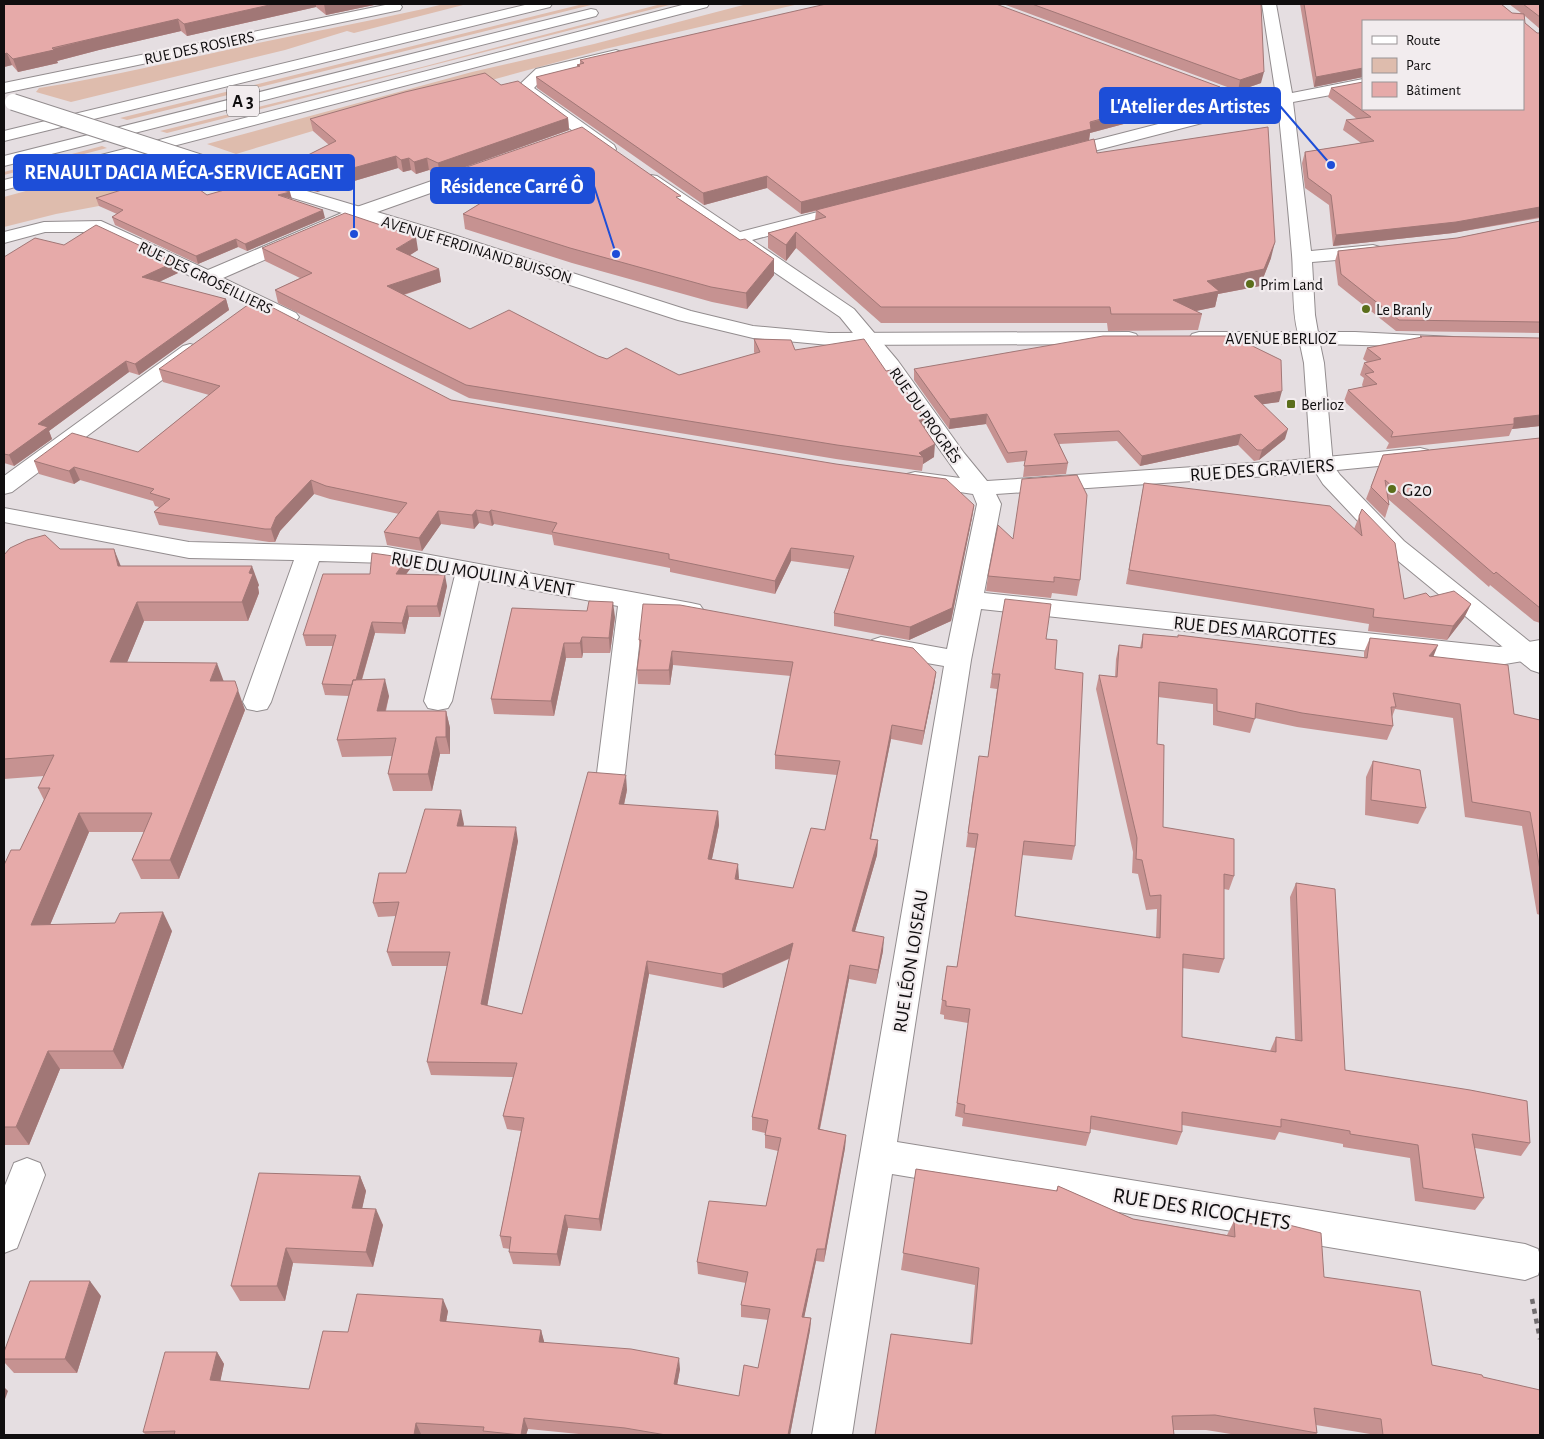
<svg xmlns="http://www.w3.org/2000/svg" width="1544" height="1439" viewBox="0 0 1544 1439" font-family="'Alegreya Sans',sans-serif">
	<rect width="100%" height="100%" fill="#e5dee1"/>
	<path fill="#debcad" d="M444,4h23l-113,29 -7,-2 -62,19 -214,52 -35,-10 3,-4c74,-12 146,-29 219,-45 62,-13 124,-24 186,-39z
		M583,4h12l-468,116 -7,-2z
		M661,4h12l-506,129 -7,-2 262,-64z
		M747,4h52l-194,45 -205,56 -164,49 -29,-10 265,-72 122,-28z
		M102,146l5,2 -103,27v-3z
		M142,159l53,16 -96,31 -43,8 -52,13v-30z"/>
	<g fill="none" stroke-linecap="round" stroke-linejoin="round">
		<g stroke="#938d8f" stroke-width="2">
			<path id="minor" d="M390,4h10l2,3 -2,3 -5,1 -391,82v-10z
				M1262,4h14l16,89 71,-14v10l-70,13 18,149 62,-6 7,2 2,4 -2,4 -7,2 -61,5 3,53 4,23 -3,4 -7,2 -7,-2c-11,-16 -8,-66 -10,-87 -4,-50 -9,-100 -14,-149l-41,8 -178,46 -6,-1 -2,-4 2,-4 183,-47 40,-8z
				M616,50l5,2 3,3 -3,3 -75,17 -12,13 80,57 2,4 -2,4h-12l-86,-65 20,-19z
				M495,159l6,1 3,4 -3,4 -138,49 -140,61 73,35 3,4 -3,4 -7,2 -191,-91h-53l-41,11v-11l40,-10 57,-1 107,49 143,-61z
				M651,175l6,1 83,56 113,-29 6,1 3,4 -3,4 -107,28 102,69 44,52 66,92 23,28 298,-20 135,-13 8,2 3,5 -3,5 -8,2 -135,13 -289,19 5,10 -17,89 515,54 41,-7v18l-41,7 -518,-56 -10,51 -74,482 628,102 13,5c3,8 3,18 0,26l-13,5 -633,-106 -40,261h-40l132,-769 -63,-11 -9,-3 -4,-6 4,-6 9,-3 66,12 30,-145 -4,-10 -66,-10 -4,-5 4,-5 8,-2 45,6 -77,-108 -43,-53 -195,-133 -3,-4 3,-4z
				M190,344l7,2 3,4 -3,4 -185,138 -8,2v-18l179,-130z
				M4,508l185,34 198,5 304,56 9,2 4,6 -4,6 -9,2 -48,-9 -18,163 -4,7 -10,3 -10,-3 -4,-7 21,-167 -139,-26 -27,121 -4,7 -10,2 -10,-2 -4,-7 31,-126 -68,-12 -68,-2 -48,141 -4,7 -10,2 -10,-2 -4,-7 51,-142 -105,-2 -185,-36z
				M27,1158l13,5 5,12 -28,73 -13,5v-65l10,-25z"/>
		</g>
		<g stroke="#938d8f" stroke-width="2">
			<path id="major" d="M260,177l194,58 237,76 62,15 76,7 300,-1 7,2 3,4 -3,4 -7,2 -300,1 -76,-7 -75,-18 -238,-77 -186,-57 -3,-4 3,-4z
				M1199,332h156l98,5 3,4 -3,4 -7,2 -126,-3 4,19 9,102 7,10 64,66 136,109v23l-9,-3 -145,-119 -63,-67 -12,-19 -7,-102 -4,-19h-101l-7,-2 -3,-4 3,-4z"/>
		</g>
		<g stroke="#938d8f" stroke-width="2">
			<path id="highway" d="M529,4h23l-2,3 -546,134v-10z
				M686,4h23l-2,3 -703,183v-10z
				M591,9l5,1 2,3 -2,3 -592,150v-10z"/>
		</g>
		<path stroke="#736e70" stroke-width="4.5" stroke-dasharray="5 5" stroke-linecap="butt" d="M1532,1299l8,40"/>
		<use href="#minor" fill="#fff" fill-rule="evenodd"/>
		<use href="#major" fill="#fff" fill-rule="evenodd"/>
		<use href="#highway" fill="#fff" fill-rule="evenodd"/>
		<g stroke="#938d8f" stroke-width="18" stroke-linecap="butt">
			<path id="major-bridge" d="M13,102l247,80"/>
		</g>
		<use href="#major-bridge" stroke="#fff" stroke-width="16"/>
	</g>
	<path fill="#c69291" d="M4,4h371l-1,1 -48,10 -10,-8 -129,29 -6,-5 -82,19 -42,11 1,2 -40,9 -6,-7 -8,2z
		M1003,4h258v79l-23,8z
		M1300,4h201l11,9h9l-12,-9h31v25l-15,-13v7l12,10h3v185l-87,15 -120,13 -4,-41 -24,-17 -3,-25 3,-11 56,-9 -18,-13 3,-10 11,-1 -29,-22 3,-9 192,21 -160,-88v56l-49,10z
		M580,60l640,27 -3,12 -127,34 -1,7 8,13 174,105 -11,28 -42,8 -3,13 -19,4 6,3 -4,16 -90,1 -1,-8h-226l-85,-75 -10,13 -18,-13v-15l47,-13 1,-9 -15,3 -34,-26 -63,17 -167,-117 -1,-11 42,-10 -1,-2 3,-1z
		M501,85l67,33 1,12 -129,46 -11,-6 -13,4 -5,-4 -8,2 -5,-4 -81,24 -34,-10 -3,-13 49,-24 -16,-14 -3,-12z
		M458,170l223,30 59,40 34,19v16l-27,34 -35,-7 -140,-39 -107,-34 -2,-15 26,-16 -29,-13z
		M178,178l29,17 56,-5 -1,-6 63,34 -78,33 -9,-4 -40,17 -83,-39 -3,-8 5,-3 -18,-8 -3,-8z
		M1540,221v112l-144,-2 -58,-46 -3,-24 3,-10 119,-13z
		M64,245l111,17 3,11 -19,9 67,17 3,11 -90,65 -10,-3 -80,59 3,8 -38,27 -10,-3v-206z
		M262,248l156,2 -8,5 29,14 2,13 -37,13 66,34 128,27 9,3 72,16 76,-21 -1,-2v-13l41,11 130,80 9,27 -11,7 -1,7 -86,-12 -367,-61 -191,-95 -3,-13 25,-12 -35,-17z
		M1420,336l120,2v88l-28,3 -3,7 -123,13 3,-6 -45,-42 4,-11 15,-3 -1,-2 2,-7 -4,-3 4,-12 3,-1 -4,-3 4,-11 53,-10z
		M159,369l292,31 523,105 -2,13 -21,103 -42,19 -75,-14v-13l15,-44 -58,-8 -16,33 -105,-22v-4l-116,-23 -2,-10 -58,-11 -2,2 -13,-3 -5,6 -33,-5 -19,27 -35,-6 -3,-13 15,-18 -69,-15 -16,-5 -34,37 -5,11h-6l-110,-17 -5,-13 5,-5 -4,-1 -2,-5 -73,-21 -6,4 -35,-10 -5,-13 104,-9 71,-57 -46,-13z
		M914,369l365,33 -17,2 23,35 -26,21 -5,1 -16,-16 -98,21 -23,-25 -58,3 9,19 -2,11 -43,3 2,-16 -18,2 -21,-39 -37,5 -35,-49z
		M1540,438v185l-6,-2 -44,-36 -1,2 -101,-88 1,6 -4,13 -19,-19 17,-44z
		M1144,483l210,46 8,-20 42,90 26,-2 41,7 -7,14 -17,22 -79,-9 1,-7 -243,-40z
		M1013,539l67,41 -3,16 -25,-3 -1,5 -65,-7 2,-15z
		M60,549l61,17 138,19 -1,2 1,6 -11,28h-104l-17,41 97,19 21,29 -66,169h-38l-9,-19 12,-28h-55l-39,93 122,6 -49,138h-63l-31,76h-25v-280l16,-15 24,-50 -6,-12 6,-12 -40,3v-224z
		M407,558l3,11 -4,5 41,12 -7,31h-31l-4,17 -30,-1 -13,47 27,16 -3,15h60l4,17v26h-10l-8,37h-39l-5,-17 4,-18 -50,1 -5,-17 12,-44 -24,-1 -3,-11 11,-38h-27l-3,-11 67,-61z
		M512,608l103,9 -5,36h-27l-1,5h-16l-12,58 -60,-2 -3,-15z
		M1143,634l35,3v-2l186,23v-6l6,-14 63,18 81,58 26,6v195l-3,-1 -15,-88 -57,-9 -12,-99 -58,-9 -3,8 1,9 -6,14 -90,-13 -42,-9 -5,15 -37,-8v-21l-55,-7 -1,47 6,83 71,49 -5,14 -5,-1v70l-5,14 -37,-5v69l88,14 6,-14 19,3 -5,-143 6,-14 49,187 185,73 -9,13 -46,-8 9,50 -9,12 -60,-9 -5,-43 -67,-11v-3l-64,-12 -4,8 -93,-15v7l-5,13 -87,-16v4l-4,13 -124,-20 1,-8 -8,-2 13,-93 -24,-4v-4l-4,-1 7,-48 10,1 18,-119 -9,-1 7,-54 15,-36 9,-68 -7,-1 2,-14 54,-35 9,30 20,177 -3,14 -50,-5 -7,61 141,22 1,-29 -11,1 -8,-36 -6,-1 1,-21 -37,-163 3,-14 16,2 1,-18 3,-14 21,3z
		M639,640l297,32 -2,14 -12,59 -31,-6 -20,100 7,1 -1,15 -22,76 28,20 -7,33 -27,-5 -29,150 26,6 -1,13 -21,114 -8,-1 -12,56 7,1 -1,12 -20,105h-201l-61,-6 -2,6h-81l-24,-1v1h-275l-3,-3 74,-80 7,12 -4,17 89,8 39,-57 100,-21 -2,11 95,8 3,13 136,26 -3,16 62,11 19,-28 10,-48 -27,-3v-12l5,-22 -48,-9 -1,-12 69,-56 12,-55 -13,-3v-15l-13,-3v-13l37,-158 -66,29 -74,-14 -48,257 -33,-3 -8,38 -47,-2 -4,-12 1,-3 -7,-1 -3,-12 21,-105 -14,-2 -4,-13 10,-39 -82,-2 -4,-13 20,-96h-55l-5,-14 9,-36 -18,1 -5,-14 33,-30 55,-63 2,16 55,15 -31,165 35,8 105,-224 -3,15 94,6 1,14 -7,34 26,5v16l55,8 32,-58 12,-55 -62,-6v-14l16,-79 -118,-11 -3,20 -32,-1 -1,-14 3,-19z
		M1373,761l53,47 -8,16 -53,-9 1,-38z
		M916,1169l140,22 2,-5 75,33 94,16 7,-14 53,9 2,-5 35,52 108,88 51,12 57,58h-170v-1l-54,-9 1,8 -2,2h-78l-31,-5h-32l-204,-86 5,-59 -74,-15z
		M360,1176l6,15 -4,17 21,17 -10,42 -80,-4 -8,38h-45l-9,-15z
		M101,1296l-24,77h-63l-10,-11v-10z"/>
	<path fill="#a17776" d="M274,4h42v3l-129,29 -3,-12z
		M324,4h51l-1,1 -48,10z
		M178,19l3,12 -82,19 -42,11 1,2 -40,9 -5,-13 82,-21z
		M7,53l5,12 -8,2v-13z
		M1363,68v9l-49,10 2,-10z
		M1264,72l-3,11 -23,8 2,-11z
		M1220,87l-3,12 -127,34 -1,7 -288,74v-12z
		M568,118l1,12 -129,46 -2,-13z
		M396,156l2,12 -81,24 -3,-13z
		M409,158l2,12 -8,2 -2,-12z
		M427,158l2,12 -13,4 -2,-12z
		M767,176v12l-63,17 -1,-12z
		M290,192l2,7 -14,-4z
		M1540,207v10l-87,16 -120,13 3,-11z
		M323,210l2,8 -78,33 -2,-7z
		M796,232v16l-10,13v-16z
		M416,237l2,13 -19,12 -3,-13z
		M236,239l2,8 -40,17 -2,-8z
		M1275,242l-4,16 -11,28 -42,8 -3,13 -34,7 -8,-14z
		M774,259v16l-27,34 -1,-16z
		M175,262l3,11 -32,15 -4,-11z
		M439,269l2,13 -51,17 -3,-13z
		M226,299l3,11 -90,65 -4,-11z
		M126,361l3,11 -80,59 3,8 -38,27 -5,-11 29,-31z
		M1282,391l-3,11 -28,4 3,-10z
		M987,414l-1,10 -37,5 1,-10z
		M1540,415v11l-28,3 2,-5v-6z
		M926,419l-1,13 -6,-12z
		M1288,429l-3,10 -26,21 3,-10z
		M1241,434l-3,11 -98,21 2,-10z
		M935,444l-1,13 -11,7v-7l-4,-4z
		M74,467l6,13 -6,4 -5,-13z
		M311,480l3,14 -34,37 -5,11 -4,-13 5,-12z
		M974,505l-2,13 -21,103 -42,19 1,-13z
		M476,510l3,13 -5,6 -2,-14z
		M491,510l3,14 -2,2 -3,-14z
		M438,511l3,13 -19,27 -3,-13z
		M791,548v13l-16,33v-13z
		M114,549l8,20 -4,-3z
		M407,558l3,11 -12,16 -2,-11z
		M252,566l7,19 -1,2 1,6 -11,28 -6,-19 7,-29z
		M445,575l2,11 -7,31 -3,-11z
		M137,602l7,19 -25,61 -9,-20z
		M613,602l2,15 -5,36 -1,-15z
		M1471,604l-7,14 -17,22 6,-14z
		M407,606l2,11 -4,17 -3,-11z
		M372,622l3,11 -18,63 -3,-11z
		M582,637l1,16 -1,5 -2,-15z
		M564,643l2,15 -12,58 -3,-15z
		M1438,645l-6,15 -3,-4z
		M672,651l1,14 -3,20 -1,-15z
		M217,663l7,19 -14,-1z
		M936,672l-2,14 -12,59 2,-14z
		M385,679l4,17 -8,32 -4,-17z
		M238,690l7,20 -66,169 -9,-19z
		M446,711l4,17v26l-4,-17z
		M892,725l-1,14 -23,114 2,-14z
		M436,737l4,17 -8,37 -4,-17z
		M626,775l1,15 -6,28 -2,-14z
		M461,810l3,14 -3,16 -4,-14z
		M718,811l1,14 -10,48 -1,-14z
		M79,813l10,19 -47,112 -11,-19z
		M516,827l2,14 -33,177 -4,-14z
		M878,840l-1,15 -26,90 1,-14z
		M738,864l1,14 -4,15v-14z
		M163,912l9,19 -49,138 -10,-18z
		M884,937l-1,14 -7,33 2,-14z
		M793,943l-1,14 -69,31 -1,-14z
		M647,961l2,13 -48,257 -2,-12z
		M850,965l-1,14 -32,163 1,-13z
		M48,1051l12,18 -31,76 -13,-18z
		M846,1135l-1,13 -21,114 1,-13z
		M360,1176l6,15 -7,32 -7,-15z
		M376,1209l7,16 -10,42 -7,-15z
		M565,1215l3,13 -8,38 -3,-12z
		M286,1248l7,15 -8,38 -8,-15z
		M817,1249l-1,12 -14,67v-11z
		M90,1281l11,15 -24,77 -12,-14z
		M443,1299l5,12 -4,22 -4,-12z
		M811,1318l-1,12 -20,105h-2z
		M541,1330l3,11 -1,13 -4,-12z
		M217,1352l7,12 -6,28 -8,-12z
		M679,1358l1,11 -5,27 -1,-12z
		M4,1387l4,4 -4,11z
		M524,1418l4,11 -2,6h-5z
		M416,1423l5,11v1h-7z"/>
	<path fill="#e6aaa9" stroke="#a17776" d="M4,4h270l-90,20 -6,-5 -83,19 -43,10 2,2 -41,9 -6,-6 -3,1z
		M826,4h170l224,83 -130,35 1,7 -290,73 -34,-26 -64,17 -167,-116 44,-11 -3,-1 7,-2 -4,-3z
		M1032,4h229l3,68 -24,8z
		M1304,4h197l11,9 12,1 1,9 12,10h3v174l-84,15 -120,13 -5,-40 -23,-17 -3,-26 69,-11 -28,-21 25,-3 -40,-29 32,-6v27h160v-88h-160v47l-47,9z
		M1523,4h17v13z
		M485,73l16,12 17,-4 50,37 -130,45 -11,-5 -13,4 -5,-4 -8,2 -5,-4 -82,23 -34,-10 56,-28 -26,-22 95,-27z
		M582,127l99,69 -5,1 64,43 5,-1 29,20 -28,34 -35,-6 -141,-39 -107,-34 39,-24 -44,-20z
		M1268,127l7,115 -11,27 -57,12 12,10 -46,9 29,14h-91l-1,-7h-229l-85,-75 -10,13 -18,-12 58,-16 -10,-7 278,-71 3,14z
		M172,174l6,4 4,-1 25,18 38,-11 19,6 -2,-6 28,8 -12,3 45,15 -78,34 -9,-5 -40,17 -84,-39 11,-7 -27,-12z
		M345,213l71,24 -20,12 43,20 -52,17 83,43 39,-19 89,46 9,3 19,-11 53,27 81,-23 -6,-13 37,1 4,10 69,-11 22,32 5,-1 35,49 -7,1 16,24 -16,9 4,4 -86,-12 -371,-60 -191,-95 37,-17 -50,-25z
		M1540,221v101l-141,-2 -58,-46 -3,-23 119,-13z
		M96,225l79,37 -33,15 84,22 -91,65 -9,-3 -88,63 10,3 -39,28 -5,-1v-197l31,-19 29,7z
		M256,299l195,101 385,64 110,15 28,26 -22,103 -42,19 -76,-14 20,-57 -63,-8 -16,33 -106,-22v-5l-117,-22 5,-9 -66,-13 -2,2 -13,-2 -4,5 -34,-4 -19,27 -35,-6 23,-29 -81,-17 -15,-6 -35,37 -5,12h-6l-111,-17 16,-13 -20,-6 4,-4 -80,-22 -5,4 -35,-10 38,-28 66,19 82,-66 -61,-17z
		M1103,336h129l49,24 1,31 -28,5 34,33 -26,21h-5l-16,-16 -99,22 -23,-25 -65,3 14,29 -44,3 3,-15 -19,2 -21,-39 -37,5 -36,-50z
		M1420,336l120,2v77l-26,3v6l-123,13 2,-5 -45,-42 29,-6 -12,-10 9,-2 -10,-9 17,-4 -14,-11 55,-11z
		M1540,438v170l-44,-36 -2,2 -109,-94 4,25 -18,-18 12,-32z
		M1077,475l10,20 -7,85 -26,-3v5l-66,-6 10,-51 15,14 9,-60z
		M1144,483l186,23 32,30 -3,-20 3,-7 33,34 9,56 22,-6 4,4 24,-6 17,13 -18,22 -80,-9 1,-8 -245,-39z
		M45,535l15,14h54l4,17h134l-3,7 4,1 -11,28h-105l-27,60 107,1 -7,18h25l3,9 -68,170h-38l20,-47h-73l-48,112 84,-2 5,-10 43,-1 -50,139h-65l-32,76h-12v-262l7,-15h9l30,-62h-12l16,-33 -50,4v-204l6,-7 17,-8z
		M372,553l35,5 -11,16 49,1 -8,31h-30l-5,17 -30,-1 -16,58h-3l-1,5 -30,-1 14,-49h-33l20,-61h47z
		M1005,599l46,5 -5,35 11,1 -2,29 28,4 -8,173 -51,-5 -9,75 145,22 1,-43 -11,1 -8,-36 -6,-1 1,-21 -38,-163 18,2 2,-32 23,3 1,-14 35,3v-2l189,23 3,-20 68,7 -9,11 79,9 6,49 26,6v150l-10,-58 -58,-10 -12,-98 -67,-11 3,14h-5l2,19 -91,-13 -46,-10 -1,16 -38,-8v-22l-58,-7 -2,62 7,1 -1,82 71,12v37l-10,-2v85l-41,-5 -1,83 94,15v-15l26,4 -6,-158 39,6 10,181 125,20 57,11 3,42 -58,-9 12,64 -61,-10 -5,-43 -68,-11v-3l-69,-12v8l-99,-15v20l-91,-16 -1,17 -126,-20 1,-8 -8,-2 13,-94 -24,-3v-5l-4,-1 5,-34 10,1 21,-133 -10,-1 11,-77 9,1 12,-83h-8z
		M589,601l24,1 -4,36 -27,-1 -2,6h-16l-13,58 -60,-2 21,-91 75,3z
		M643,604l37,1 233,43 23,24 -12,59 -32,-6 -22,114 8,1 -26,91 32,6 -6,33 -28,-5 -32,164 28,6 -21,114h-8l-15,68 9,1 -23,117h-122l-41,-7 -101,-10 -3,17 -38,-4 1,-4 -68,-4 -2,12h-240l1,-4 -32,1 22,-80h52l-7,28 99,9 14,-58 25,1 9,-38 86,5 -3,22 101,9 -2,12 92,7 48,9 -5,26 65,12 5,-31 14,3 12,-59 -29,-4 7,-33 -51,-10 12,-61 57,5 15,-68 -16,-3 3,-15 -16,-3 41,-174 -71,31 -75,-13 -48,258 -34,-4 -8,39 -48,-2 2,-15 -11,-1 24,-118 -21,-2 14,-53 -90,-1 23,-110h-63l12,-50 -26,1 6,-30h27l19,-64 36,1 -4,16 59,1 -35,177 41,10 66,-242 38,3 -7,29 99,7 -10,48 30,5 -3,15 58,9 18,-60 14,2 15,-69 -65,-6 18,-93 -121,-11 -3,19h-32l4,-30h-2z
		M385,679l-8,32h69v26h-10l-8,37h-40l8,-36 -59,2 16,-60z
		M1373,761l47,9 6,38 -55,-8z
		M916,1169l141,22 1,-5 75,33 102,18 -1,-16 56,9 -1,-5 32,8 3,44 96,14 12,74 50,10 1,2 57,13v45h-157l-2,-16 -67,-11 3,25 -102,-18 -43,1 2,19h-299l16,-101 81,10 7,-76 -76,-15z
		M259,1173l101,3 -8,32 24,1 -10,43 -80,-4 -9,38h-46z
		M30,1281h60l-25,78h-61v-7z"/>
	<g fill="#5b6e1b" stroke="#f2ecee" stroke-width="2">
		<circle cx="1250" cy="284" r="5"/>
		<circle cx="1366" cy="309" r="5"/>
		<rect x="1286" y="399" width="10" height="10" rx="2.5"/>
		<circle cx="1392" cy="489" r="5"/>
	</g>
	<g text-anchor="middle" stroke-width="4.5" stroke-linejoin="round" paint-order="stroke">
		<g font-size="16" fill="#100e0f" stroke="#f2ecee">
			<text transform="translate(199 47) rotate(-12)" y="6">RUE DES ROSIERS</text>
			<text transform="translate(477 249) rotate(17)" y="6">AVENUE FERDINAND BUISSON</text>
			<text transform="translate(206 277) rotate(26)" y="6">RUE DES GROSEILLIERS</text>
			<text x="1281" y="344">AVENUE BERLIOZ</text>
			<text transform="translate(926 415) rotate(55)" y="6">RUE DU PROGRÈS</text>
		</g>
		<g font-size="16" fill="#100e0f" stroke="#f2ecee" text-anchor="start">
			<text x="1260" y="290">Prim Land</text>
			<text x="1376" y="315">Le Branly</text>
			<text x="1301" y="410">Berlioz</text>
		</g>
		<rect fill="#f2ecee" stroke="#545152" stroke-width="1" x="227" y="85.5" width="32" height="31" rx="4"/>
		<g font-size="18" font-weight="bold" fill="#100e0f">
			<text x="243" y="107">A 3</text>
		</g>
		<g font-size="19" fill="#100e0f" stroke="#f2ecee">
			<text transform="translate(1262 469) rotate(-4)" y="7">RUE DES GRAVIERS</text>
			<text transform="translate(483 573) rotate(10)" y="7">RUE DU MOULIN À VENT</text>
			<text transform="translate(1255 630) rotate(6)" y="7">RUE DES MARGOTTES</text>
			<text transform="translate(910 961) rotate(-81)" y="7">RUE LÉON LOISEAU</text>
		</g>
		<g font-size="19" fill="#100e0f" stroke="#f2ecee" text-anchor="start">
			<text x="1402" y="496">G20</text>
		</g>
		<g font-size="22" fill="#100e0f" stroke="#f2ecee">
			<text transform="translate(1202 1208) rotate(9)" y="8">RUE DES RICOCHETS</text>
		</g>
	</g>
	<path fill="none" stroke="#1d4ed8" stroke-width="2" d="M1331 165L1280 106M354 234L354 172M616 254L594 186"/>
	<g fill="#1d4ed8" stroke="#f2ecee" stroke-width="2">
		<circle cx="1331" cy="165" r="5"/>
		<circle cx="354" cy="234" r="5"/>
		<circle cx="616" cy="254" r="5"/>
	</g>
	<g fill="#1d4ed8" stroke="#1d4ed8" stroke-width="2">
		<rect x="1100" y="88" width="180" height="35" rx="5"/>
		<rect x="14" y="155" width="340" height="35" rx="5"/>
		<rect x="431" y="168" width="163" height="35" rx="5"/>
	</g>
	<g font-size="20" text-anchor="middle" font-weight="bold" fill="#fff">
		<text x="1190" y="113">L'Atelier des Artistes</text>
		<text x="184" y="179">RENAULT DACIA MÉCA-SERVICE AGENT</text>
		<text x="512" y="193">Résidence Carré Ô</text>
	</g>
	<rect width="1544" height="1439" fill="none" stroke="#100e0f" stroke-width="10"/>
	<rect x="1362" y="20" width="162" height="90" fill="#f2ecee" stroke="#989395"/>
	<rect x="1372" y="36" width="25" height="8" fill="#ffffff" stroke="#989395"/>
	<text x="1406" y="45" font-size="15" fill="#100e0f">Route</text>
	<rect x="1372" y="58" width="25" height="15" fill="#debcad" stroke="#989395"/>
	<text x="1406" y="70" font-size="15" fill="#100e0f">Parc</text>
	<rect x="1372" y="82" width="25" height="15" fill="#e6aaa9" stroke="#989395"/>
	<text x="1406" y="95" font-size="15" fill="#100e0f">Bâtiment</text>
</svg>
